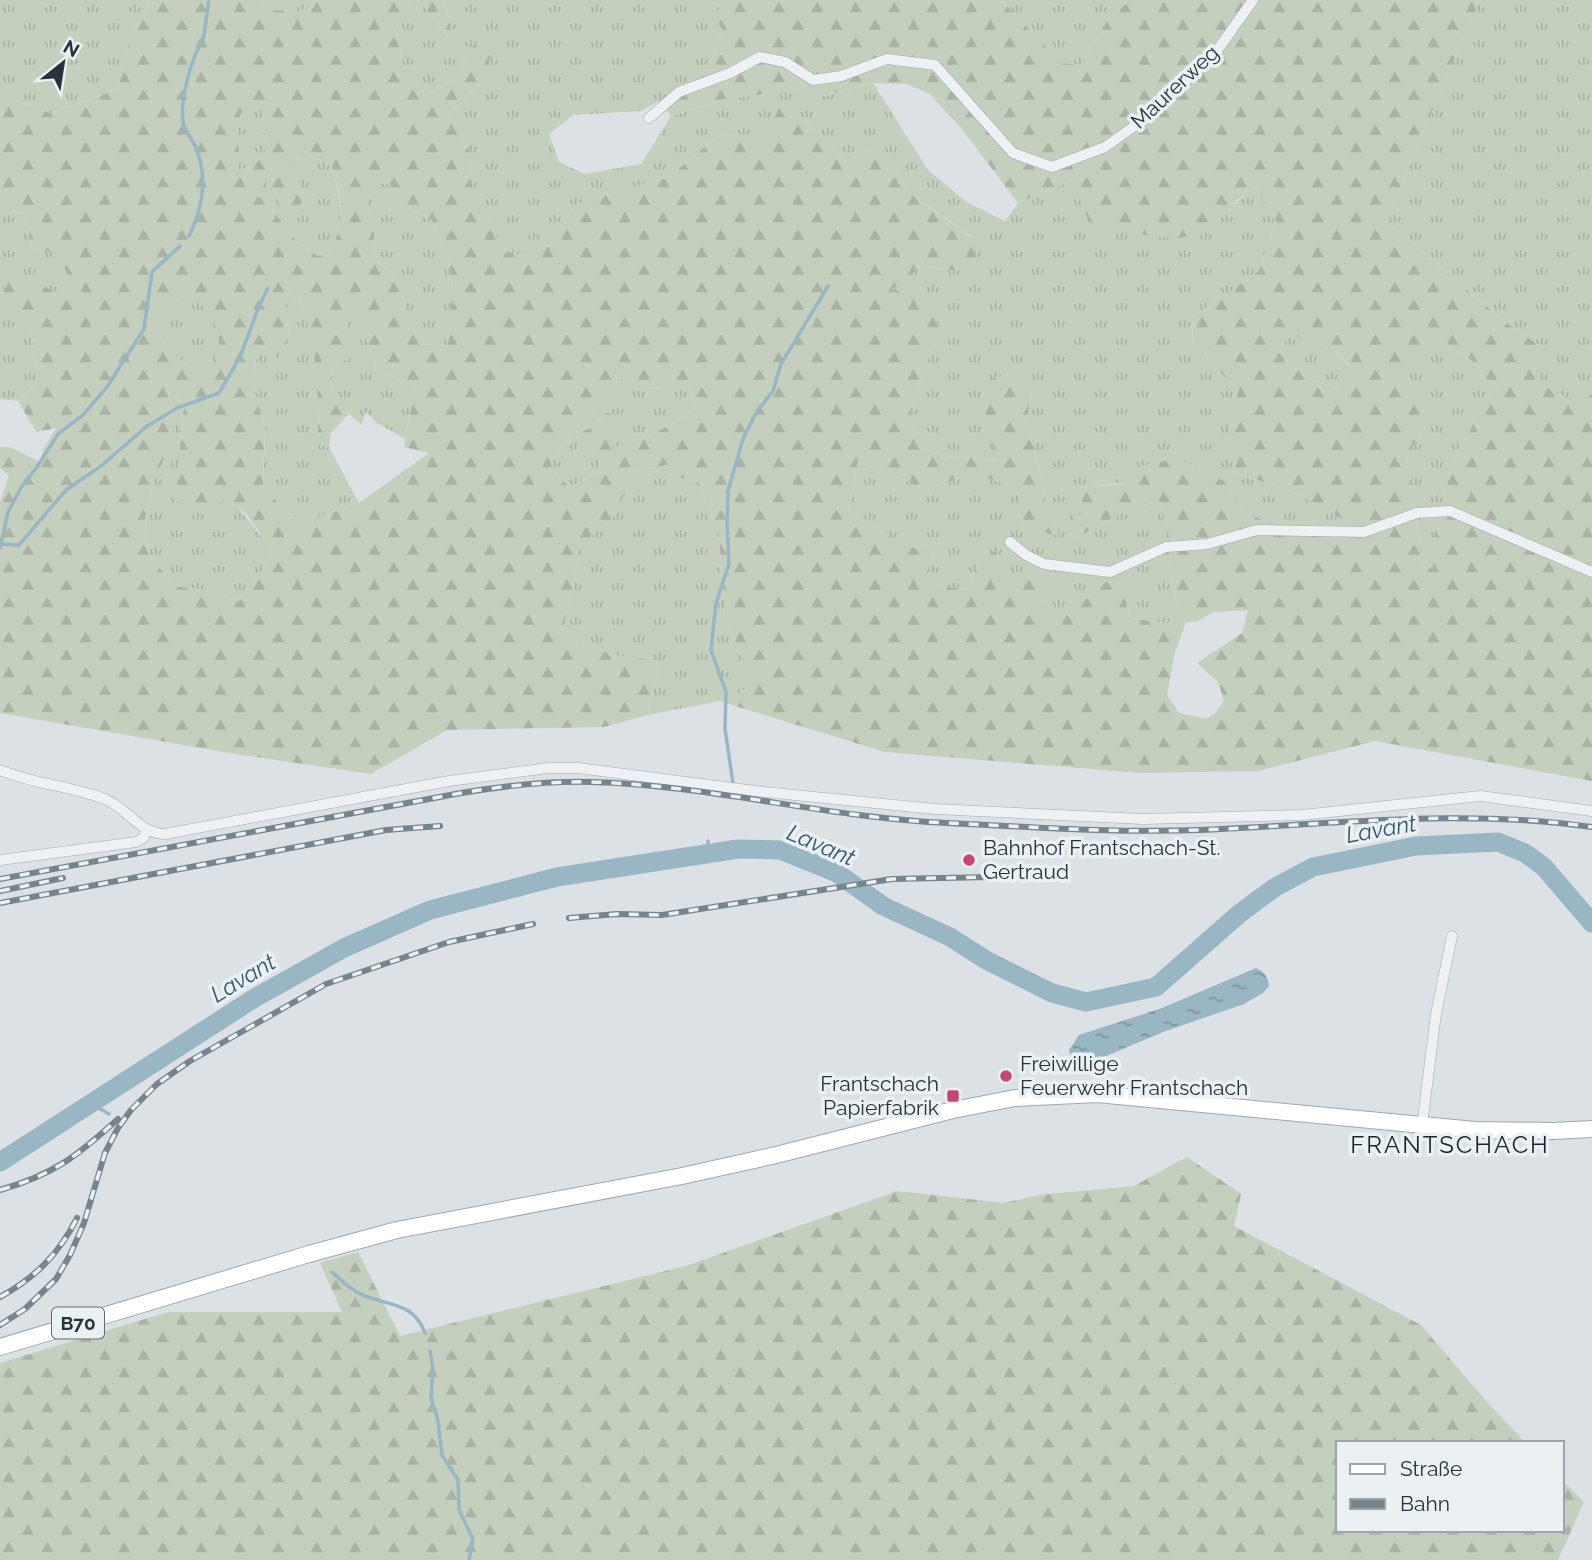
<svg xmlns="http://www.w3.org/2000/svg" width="1592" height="1560" viewBox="0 0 1592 1560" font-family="Raleway,sans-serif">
	<defs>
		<pattern id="grass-tufts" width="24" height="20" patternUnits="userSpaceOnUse" patternTransform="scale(1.75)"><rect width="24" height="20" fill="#c5cfbd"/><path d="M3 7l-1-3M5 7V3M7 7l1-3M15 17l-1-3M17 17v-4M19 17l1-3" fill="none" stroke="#a9b2a3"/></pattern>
		<pattern id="forest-firs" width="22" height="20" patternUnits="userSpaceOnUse" patternTransform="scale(1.75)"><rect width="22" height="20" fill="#c5cfbd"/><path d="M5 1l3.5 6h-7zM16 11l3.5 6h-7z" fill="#a9b2a3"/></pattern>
		<pattern id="water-ripples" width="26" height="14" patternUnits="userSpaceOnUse" patternTransform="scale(1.75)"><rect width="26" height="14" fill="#98b6c4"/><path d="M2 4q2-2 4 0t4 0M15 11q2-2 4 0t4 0" fill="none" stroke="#7c95a0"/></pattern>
	</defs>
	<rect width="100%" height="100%" fill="#dce1e5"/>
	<path fill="url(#grass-tufts)" d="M0,0h151l-21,36 -12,53 -67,24 -44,-16 -7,4z
		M260,0h54v7l-16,4 -30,-1z
		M411,0h8l30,39v-20l-5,-19h282l-10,14 6,16 -15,44 -66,37 -68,4 -24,19 10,28 26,12 56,-10 30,-48 53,-17 36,-4 22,-13 34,16 57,-15 55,87 40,33 37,18 13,-18 53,-22 164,23 18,-19 23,36 -17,50 -67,47 1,25 45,48 -11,53 9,29 58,19 65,35 -92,-5 -24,-11 -19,-30 -105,-10 2,12 -41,5 6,28 -12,23 61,-33 27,-4 15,107 19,13h-10l-2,6 -5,-3 -49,-7 -6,-24 -31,-3 -21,25 -30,-5 -62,-50 -13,28 -25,-3 -15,-8 6,-22 11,-21 -28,14 -68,-36 10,-52 67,28 49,-15 45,14 4,40 36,7 -14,-27 -1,-23 -18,-63 6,-28 -46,30 12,36 -53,-4 -29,-10 -5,-38 15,-45 16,-31 -51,-43 31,-23 37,5 13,-34 -65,-45 -25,-47 -38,18 -17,-24 -15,-10 -7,-11 -39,19 -47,-2 -50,42 -91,26 -51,53 -24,-5 -33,-71 -1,-32 -21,-33 32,-32 -14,-30 -7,23 -33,20 -22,-28 -9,-39z
		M1001,0h130l-22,17 -27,48 -20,-2z
		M1479,0h113v393l-9,13 -45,-22 1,-39 -35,-24 -118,-100z
		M260,105l4,5c-3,16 1,29 1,45l-16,13 -11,1v-49l5,-9z
		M300,150l32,16c9,37 16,52 -3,87l-11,3 -21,-14 -25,-33 -16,-15 8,-14 43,16 -16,-23z
		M373,184h17l16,24 26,12 10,27 8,9 2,41 -3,52 -25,3 -31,-77 -18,-17 -1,-32 -8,-23z
		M0,210l25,3 8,37 18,1 32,40 -14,8 -33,-16 -16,1 13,61 4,37 -19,19 -18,-2z
		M282,293l18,5c17,42 21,101 17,146l12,3 30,56 -62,21 -34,-38 2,-60 -13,-42 4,-23 7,-14 15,11 13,-32z
		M193,294l24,30 4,15 -7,41c-32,-14 -44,-29 -65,-56l17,-21z
		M342,296l10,4 26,71 37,15 -10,53 -28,-16 -11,-11 -5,13 -12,-11 -18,-22 2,-27 17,-7z
		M1289,337h32l29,30 -13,21 -31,-10 -30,-28z
		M1443,340l32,23 11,16 13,6 -17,17 -11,27 -15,24 -21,74 -1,42 -11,-2 -17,-110 21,-33 14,-17 -43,-25 12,-28z
		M619,378l13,2 7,11c19,-4 35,-8 53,1l2,18c-24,17 -53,30 -81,39l1,-35 -8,-1 -15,15 -15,6 24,27 -3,12 -25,13c-14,-6 -20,-15 -23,-29l8,-1 5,-11 11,-14 16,-12 6,-12z
		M166,391l18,14 -4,36c31,37 64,71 92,109l-11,23 -21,28 -37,-11 -29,-4 -26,-33 -3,-35 9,-37 19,-45z
		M669,465l12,13 19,4 19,53 6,82 15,37 20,27 -20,11 -5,14 -15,-5 -72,14 11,-54c-39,-5 -64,-6 -96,-30l12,-53 4,-32 33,-27 25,-49z"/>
	<path fill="url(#forest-firs)" fill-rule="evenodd" d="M151,0h109l8,10 30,1 16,-4v-7h97l-16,29 9,39 22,28 33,-20 7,-23 10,-10 15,13 -11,27 -32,32 21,33 1,32 33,71 24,5 51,-53 91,-26 50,-42 47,1 13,-28 26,10 7,11 15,10 17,24 38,-18 25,47 65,46 3,10 -2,18 -14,5 -37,-5 -30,23 32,10 18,33 -16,31 -15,45 5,38 29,10 52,4 -11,-36 -3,-42 21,-8 28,20 -6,28 18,63 1,23 15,28 -37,-8 -5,-40 -44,-14 -49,15 -67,-28 -10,52 68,36 29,-15 -12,22 -6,22 15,8 25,3 13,-28 14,-10 17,33 35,-7 -4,34 30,5 21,-25 26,-17 16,3 -11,17 6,24 50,7 4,3 -9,24 -8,43 12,18 27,6 9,-6 9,-12 -6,-19 -21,-19 45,-30 6,-23 -35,2 -17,10 -19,-13 -15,-107 -27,4 -61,33 -4,-26 15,2 -5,-27 41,-4 -2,-13 45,-10 24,1 36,19 19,30 24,11 90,5 -63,-35 -58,-19 -10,-29 12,-53 -45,-48 -1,-25 67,-47 17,-50 -22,-35c-21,16 -41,39 -66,50 -16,7 -79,-8 -98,-12l-19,-43 -53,22 -57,-75 -31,-34 -23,-10 -35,-1 -56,15 -34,-16 -22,13 -36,4 -53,17 -13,-15 49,-27 15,-44 -7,-16 11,-14h275l61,63 20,2 27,-48 22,-17h348l-93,221 118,100 35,24v39l44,21 9,-12v388l-217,-40 -117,30 -118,2 -255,-21 -150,-46 5,-14 19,-12 -19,-26 -15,-37 -6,-82 -19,-53 -19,-4 -13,-13 -31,5 -25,49 -33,27 -4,32 -12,52c33,25 57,26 96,31l-11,54 -44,12 -157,3 -76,44 -142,-21 -229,-40v-211l9,-26 -9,-8v-21h10l30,15 4,-14 12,-20 -20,4 -18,-31 19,-19 -4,-37 -7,-32 -16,-8 -8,-24 34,2 33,15 13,-7 -30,-39 -19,-2 -8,-37 -25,-3v-109l6,-4 45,16 67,-24 12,-53zM259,105l5,5c-3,16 1,29 1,45l-16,13 -10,1 -1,-49 5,-9h9zM300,150l32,16c10,36 16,52 -3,87l-11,3 -21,-14 -25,-33 -16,-15 9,-13 15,24h20l7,-9 -16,-23zM373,184h17l16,24 26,12 10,27 8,9 2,41 -4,52 -24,3 -31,-77 -18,-17 -1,-33 -8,-22zM283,293l17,5c16,41 21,103 17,147l12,2 2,-14 18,-19 -18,-22 2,-27 17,-7 -7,-62 9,5 26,70 37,15 -11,61 25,6 -70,50 -62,21 -34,-38 2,-60 -13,-42 4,-23 7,-14 15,11 13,-32zM193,294c30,39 30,37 20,85 -31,-13 -43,-28 -64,-55l17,-21zM1289,337h32l29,29 -13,22 -31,-10 -30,-28zM1443,340l32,23 11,16 13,6 -17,17 -11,27 -15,24 -21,74 -2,42 -10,-3 -17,-109 21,-33 14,-17 -42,-25 11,-27zM619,378l13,2 7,11c19,-4 35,-8 53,1l2,18c-24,17 -53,30 -81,38l4,-20 -3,-14 -8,-1 -15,15 -15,6 3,17 21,10 -3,12 -25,13c-13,-5 -20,-15 -23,-28l8,-2 5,-11 11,-14 16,-12 6,-12zM167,391l17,14 -9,96 41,4 12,-7 19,17 25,35 -11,23 -21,28 -37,-11 -29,-4 -26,-33 -3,-35 9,-37 20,-45z
		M419,0h25l5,19 1,21z
		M1187,1157l54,37 -7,32 187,99 66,77 39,41h-188v87h224v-50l22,22 -26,58h-1558v-197l168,-51h174l-22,-49 38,-11 42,84 286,-70 211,-75 107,12 35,-8 95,-9z"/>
	<path fill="url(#water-ripples)" d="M1256,968c8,4 12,8 13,18l-6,7 -19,11 -81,28 -71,30 -21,-2 -2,-10 10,-15 83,-27z"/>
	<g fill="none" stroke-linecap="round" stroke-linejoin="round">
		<path stroke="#98b6c4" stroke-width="3.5" d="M203,41l6,-41
			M189,236c13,-25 19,-58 8,-85 -3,-10 -12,-19 -14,-29 -3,-20 7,-58 16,-75
			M2,544l17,1 47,-55 35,-24 45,-39 31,-19 42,-15 21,-36 19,-51 9,-18
			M0,548l8,-36 14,-26 15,-19 21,-33 25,-19 24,-28 37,-58 8,-57 28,-26
			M733,783l-8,-54 1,-37 -15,-42 5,-47 13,-39 -2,-40 1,-33 15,-52 13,-26 17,-22 8,-27 47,-78
			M707,854l1,-13
			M90,1103l19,11
			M332,1272c10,9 20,19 33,24 26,10 49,7 60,37
			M430,1351l3,17 -2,29 7,24 4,34 16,25 1,30 14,29 -4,21"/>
		<path stroke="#98b6c4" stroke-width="19" d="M0,1162l253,-163 91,-51 86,-38 127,-33 181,-28 42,1 57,23 46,33 67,31 36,23 66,33 34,9 70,-15 83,-73 35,-26 39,-21 103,-21 82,-4 27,11 19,14 48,56"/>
		<g stroke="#a2a9af" stroke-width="11">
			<path id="street" d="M649,118l30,-26 51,-19 30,-16 25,5 28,18 28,-4 46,-17 48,6 78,88 39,14 53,-20 45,-32 66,-63 37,-52
				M1010,542l16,13 18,9 66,8 56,-25 41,-3 50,-14 107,2 53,-19 33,-2 142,61
				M0,770c34,14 71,16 105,29 23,10 34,34 60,35l284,-53 99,-13h30l177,23 180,18 208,10 159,-4 178,-19 112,15
				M0,860l136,-18 7,-4 4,-7
				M1422,1126l14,-112 16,-78"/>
		</g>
		<g stroke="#9ca8b0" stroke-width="18">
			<path id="primary" d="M0,1347l309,-93 88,-24 285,-54 94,-21 177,-45 62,-12 82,-4 378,36 79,1 38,-2"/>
		</g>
		<use href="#street" stroke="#eef1f4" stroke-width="10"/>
		<use href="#primary" stroke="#fff" stroke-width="16"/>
		<g stroke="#76848e" stroke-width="6">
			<path id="rail" d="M0,879l461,-86c42,-7 87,-12 130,-11 119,3 237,36 357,41 83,4 168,10 251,7 130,-5 263,-22 393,-3
				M0,891l63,-13
				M0,903l386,-73 54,-4
				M569,918l48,-4 45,1 230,-36 100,-2
				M0,1190c55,-16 77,-34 118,-71
				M0,1297c35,-19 59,-43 77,-79
				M0,1325l25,-16 31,-30 14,-24 14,-32 21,-70 13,-25 13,-18 26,-26 33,-23 136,-77 123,-42 84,-18"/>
		</g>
		<use href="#rail" stroke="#ebf0f3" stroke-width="3.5" stroke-dasharray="10" stroke-linecap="butt"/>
	</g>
	<g fill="#c64571" stroke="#ebf0f3" stroke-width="2.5">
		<circle cx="969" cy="860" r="7"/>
		<circle cx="1006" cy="1076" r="7"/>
		<rect x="946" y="1089" width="14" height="14" rx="3.5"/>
	</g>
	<g text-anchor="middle" stroke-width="7" stroke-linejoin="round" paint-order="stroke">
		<rect fill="#ebf0f3" stroke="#626b72" stroke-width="2" x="52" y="1307.5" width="52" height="31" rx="5"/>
		<g font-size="19" font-weight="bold" fill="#27323b">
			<text x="78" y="1330">B70</text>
		</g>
		<g font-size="21" fill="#27323b" stroke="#ebf0f3">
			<text transform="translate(1175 87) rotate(-43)" y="7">Maurerweg</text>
		</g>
		<g font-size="21" fill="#27323b" stroke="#ebf0f3" text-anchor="start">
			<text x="983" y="855">Bahnhof Frantschach-St.<tspan x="983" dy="24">Gertraud</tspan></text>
			<text x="1020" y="1071">Freiwillige<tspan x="1020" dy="24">Feuerwehr Frantschach</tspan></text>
			<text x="939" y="1091" text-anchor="end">Frantschach<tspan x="939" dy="24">Papierfabrik</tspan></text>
		</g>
		<g font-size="23" font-style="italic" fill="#33576c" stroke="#ebf0f3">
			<text transform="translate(1381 829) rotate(-10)" y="8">Lavant</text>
			<text transform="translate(821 845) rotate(23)" y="8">Lavant</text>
			<text transform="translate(243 978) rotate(-31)" y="8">Lavant</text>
		</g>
		<g font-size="24" letter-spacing="2" fill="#19232b" stroke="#ebf0f3">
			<text x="1450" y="1153">FRANTSCHACH</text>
		</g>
	</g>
	<rect x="1336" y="1441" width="228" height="91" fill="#ebf0f3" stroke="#9da4a9" stroke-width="2"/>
	<rect x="1350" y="1464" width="35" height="10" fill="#ffffff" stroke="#9da4a9" stroke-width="2"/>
	<text x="1400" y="1476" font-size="21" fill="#27323b">Straße</text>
	<rect x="1350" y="1499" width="35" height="10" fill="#76848e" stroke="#9da4a9" stroke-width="2"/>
	<text x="1400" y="1511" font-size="21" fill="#27323b">Bahn</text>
	<g transform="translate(63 63) rotate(30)" stroke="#ebf0f3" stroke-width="5" paint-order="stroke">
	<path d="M0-5L12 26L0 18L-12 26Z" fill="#27323b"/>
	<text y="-10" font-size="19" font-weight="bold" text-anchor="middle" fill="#27323b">N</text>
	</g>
</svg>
